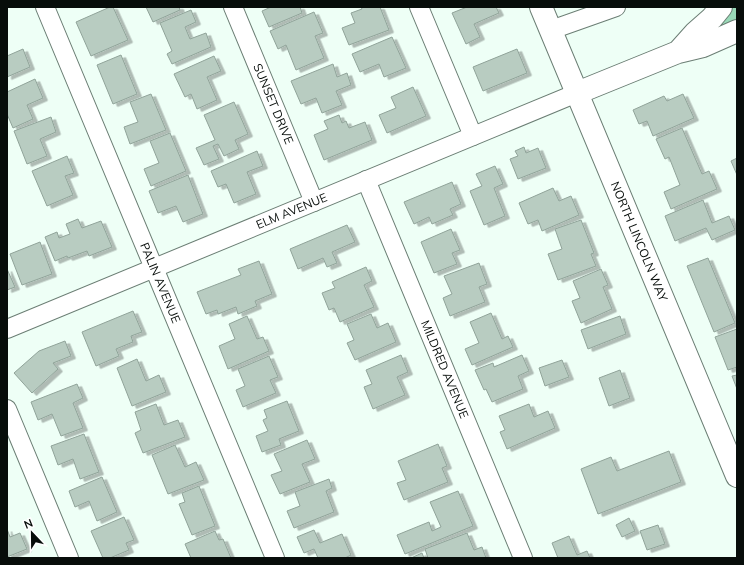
<svg xmlns="http://www.w3.org/2000/svg" width="744" height="565" viewBox="0 0 744 565" font-family="Mulish,sans-serif">
	<defs>
		<filter id="shadow"><feDropShadow dx="4.5" dy="2.5" stdDeviation="0" flood-color="#0004"/></filter>
	</defs>
	<rect width="100%" height="100%" fill="#eefff6"/>
	<path fill="#99d9b8" d="M731,7h6v15l-29,11z"/>
	<path fill="#b8ccc1" stroke="#90a399" filter="url(#shadow)" d="M110,7h3l15,33 -37,16 -15,-34z
		M146,7h33l1,3 -27,12z
		M271,7h29l2,6 -33,14 -7,-16z
		M361,7h19l9,23 -40,15 -7,-17 13,-5 -4,-10 11,-4z
		M467,7h29l3,6 -25,11 6,13 -14,7 -14,-31z
		M191,10l5,12 -11,5 5,12 16,-6 5,14 -39,17 -5,-10 5,-3 -12,-28z
		M314,12l9,21 -8,3 9,22 -28,12 -10,-25 -8,4 -8,-18z
		M392,37l14,31 -22,9 -5,-13 -19,8 -8,-18z
		M23,49l7,18 -23,10v-21z
		M517,49l10,24 -44,18 -10,-24z
		M121,55l16,39 -24,10 -16,-39z
		M214,56l7,15 -14,6 10,23 -20,9 -6,-15 -6,3 -11,-23z
		M333,64l4,13 10,-4 4,12 -15,6 6,14 -20,8 -6,-15 -15,6 -10,-23z
		M35,79l8,19 -16,7 6,14 -20,9 -6,-14v-22z
		M413,87l13,29 -39,17 -8,-18 17,-7 -5,-11z
		M151,94l15,36 -36,14 -6,-17 14,-5 -8,-20z
		M683,94l11,24 -41,18 -6,-15 -8,3 -6,-14 31,-14 3,5z
		M234,102l14,32 -13,6 4,9 -15,7 -6,-12 -5,2 6,13 -15,6 -8,-17 19,-8 -11,-25z
		M339,115l3,8 4,-2 3,7 16,-6 7,18 -48,20 -10,-25 14,-6 -4,-8z
		M51,117l5,15 -16,7 7,17 -20,8 -13,-33z
		M682,128l20,46 7,-3 8,18 -46,20 -7,-17 16,-7 -11,-28 -4,2 -9,-20z
		M170,133l16,38 -35,15 -7,-17 15,-6 -9,-22z
		M524,147l2,6 12,-5 8,20 -28,11 -8,-20 8,-3 -3,-5z
		M257,151l6,15 -16,6 9,22 -22,9 -8,-19 -8,3 -7,-16z
		M67,156l7,17 -9,3 8,19 -26,11 -15,-35z
		M737,158v17l-6,-14z
		M495,166l8,18 -9,4 11,28 -21,9 -14,-34 12,-5 -6,-12z
		M188,175l15,39 -20,8 -7,-16 -18,7 -9,-22z
		M452,182l9,22 -11,5 3,6 -21,9 -3,-7 -15,7 -10,-22z
		M553,188l6,13 12,-5 8,19 -37,16 -4,-11 -10,4 -9,-21z
		M703,200l9,23 17,-7 6,14 -23,10 -6,-12 -31,13 -10,-25z
		M78,219l4,9 19,-7 11,26 -23,9 -2,-5 -19,7 -1,-2 -12,5 -10,-24 12,-5 2,6 11,-4 -4,-10z
		M581,220l13,33 -3,1 5,12 -38,14 -10,-26 14,-5 -7,-20z
		M347,225l8,17 -23,10 5,11 -10,4 -4,-9 -25,11 -8,-20z
		M451,229l9,21 -8,3 5,11 -23,9 -13,-31z
		M40,242l12,32 -30,11 -12,-31z
		M708,258l27,65 -21,9 -27,-66z
		M259,261l13,33 -17,7 2,5 -19,8 -2,-7 -18,7 -1,-4 -11,4 -9,-22 44,-17 -3,-6z
		M479,263l8,21 -8,3 6,15 -35,14 -7,-18 9,-4 -8,-18z
		M366,267l6,14 -8,4 10,22 -34,15 -6,-14 -5,2 -7,-17 13,-5 -3,-6z
		M7,269l8,18 -8,3z
		M601,269l7,16 -5,2 9,22 -31,14 -9,-22 8,-3 -7,-17z
		M133,311l9,21 -11,4 2,6 -17,7 3,7 -23,10 -14,-34z
		M491,313l11,26 6,-3 5,11 -41,18 -7,-16 14,-6 -9,-21z
		M371,314l6,14 11,-5 8,19 -41,18 -8,-17 7,-3 -7,-16z
		M247,316l10,23 6,-2 6,14 -41,18 -9,-23 16,-7 -6,-15z
		M620,316l6,18 -38,15 -7,-19z
		M737,329v38l-9,3 -13,-33z
		M65,341l6,15 -18,7 5,6 -26,24 -18,-20 25,-22z
		M401,355l7,17 -11,5 8,18 -32,14 -9,-22 8,-3 -6,-14z
		M522,355l7,16 -11,5 5,13 -31,13 -6,-13 -2,1 -9,-20 18,-7 1,4z
		M269,356l9,21 -8,3 6,13 -33,14 -7,-17 9,-4 -7,-17z
		M137,359l9,22 13,-6 7,17 -34,14 -15,-38z
		M562,360l7,17 -24,9 -6,-18z
		M620,370l10,28 -21,8 -10,-28z
		M737,375v14l-5,-13z
		M77,384l6,14 -10,5 10,25 -22,8 -9,-22 -14,6 -7,-18z
		M287,401l12,30 -20,8 2,6 -19,7 -6,-16 12,-5 -5,-11 4,-2 -3,-8z
		M156,404l8,21 14,-5 7,17 -42,16 -8,-20 6,-3 -6,-18z
		M529,404l5,13 14,-6 7,17 -48,21 -7,-17 5,-2 -6,-14z
		M84,434l15,38 -19,7 -7,-20 -15,6 -7,-19z
		M307,440l8,19 -13,5 8,18 -30,12 -9,-19 11,-4 -8,-17z
		M438,444l9,22 -5,2 6,14 -44,18 -7,-17 9,-3 -8,-19z
		M175,445l10,22 11,-5 8,18 -36,14 -16,-39z
		M669,451l12,31 -83,32 -17,-45 30,-12 6,14z
		M102,477l15,35 -20,9 -8,-20 -14,6 -6,-16z
		M329,479l3,9 -6,3 8,21 -40,16 -7,-17 13,-5 -5,-14z
		M199,486l16,40 -23,9 -13,-31 6,-2 -3,-9z
		M458,491l15,35 -68,28 -8,-19 32,-13 3,9 9,-4 -11,-25z
		M124,517l10,23 -8,3 3,7 -19,8h-7l-12,-27z
		M629,518l6,13 -13,6 -6,-12z
		M658,525l7,19 -18,6 -7,-19z
		M7,529l3,8 10,-4 7,16 -20,8z
		M314,530l6,13 22,-9 9,21 -6,3h-27l-4,-9 -10,4 -7,-16z
		M215,531l4,9 4,-1 8,19h-40l-6,-14z
		M467,533l7,17 8,-3 4,11h-58l-3,-9z
		M569,536l8,19 10,-4 3,7h-32l-6,-15z
		M422,553l2,5h-13z"/>
	<g fill="none" stroke-linecap="round" stroke-linejoin="round">
		<g stroke="#6b7e74" stroke-width="20">
			<g id="minor">
				<path id="s1" d="M45,7l230,551"/>
				<path id="s2" d="M233,7l81,195"/>
				<path d="M419,7l54,129"/>
				<path d="M551,30l65,-23"/>
				<path id="s3" d="M366,180l157,378"/>
				<path id="s4" d="M7,329l570,-236"/>
				<path d="M7,409l62,149"/>
			</g>
		</g>
		<g stroke="#6b7e74" stroke-width="24">
			<g id="major">
				<path id="s5" d="M541,7l196,469"/>
			</g>
		</g>
		<g stroke="#6b7e74" stroke-width="24">
			<path id="highway" d="M678,52l17,-19 17,-15 9,-11
				M577,93l101,-41 25,-6 34,-15"/>
		</g>
		<use href="#minor" stroke="#fff" stroke-width="18"/>
		<use href="#major" stroke="#fff" stroke-width="22"/>
		<use href="#highway" stroke="#fff" stroke-width="22"/>
	</g>
	<g text-anchor="middle" stroke-width="3" stroke-linejoin="round" paint-order="stroke">
		<g font-size="12" fill="#070d0a" stroke="#fff">
			<text dy="4" stroke="none"><textPath href="#s2" startOffset="105">SUNSET DRIVE</textPath></text>
			<text dy="4" stroke="none"><textPath href="#s4" startOffset="308">ELM AVENUE</textPath></text>
			<text dy="4" stroke="none"><textPath href="#s5" startOffset="254">NORTH LINCOLN WAY</textPath></text>
			<text dy="4" stroke="none"><textPath href="#s1" startOffset="299">PALIN AVENUE</textPath></text>
			<text dy="4" stroke="none"><textPath href="#s3" startOffset="205">MILDRED AVENUE</textPath></text>
		</g>
	</g>
	<rect width="744" height="565" fill="none" stroke="#070d0a" stroke-width="16"/>
	<g transform="translate(32 533) rotate(338)" stroke="#ffffff" stroke-width="3" paint-order="stroke">
	<path d="M0-3L7 15L0 10L-7 15Z" fill="#070d0a"/>
	<text y="-6" font-size="11" font-weight="bold" text-anchor="middle" fill="#070d0a">N</text>
	</g>
</svg>
